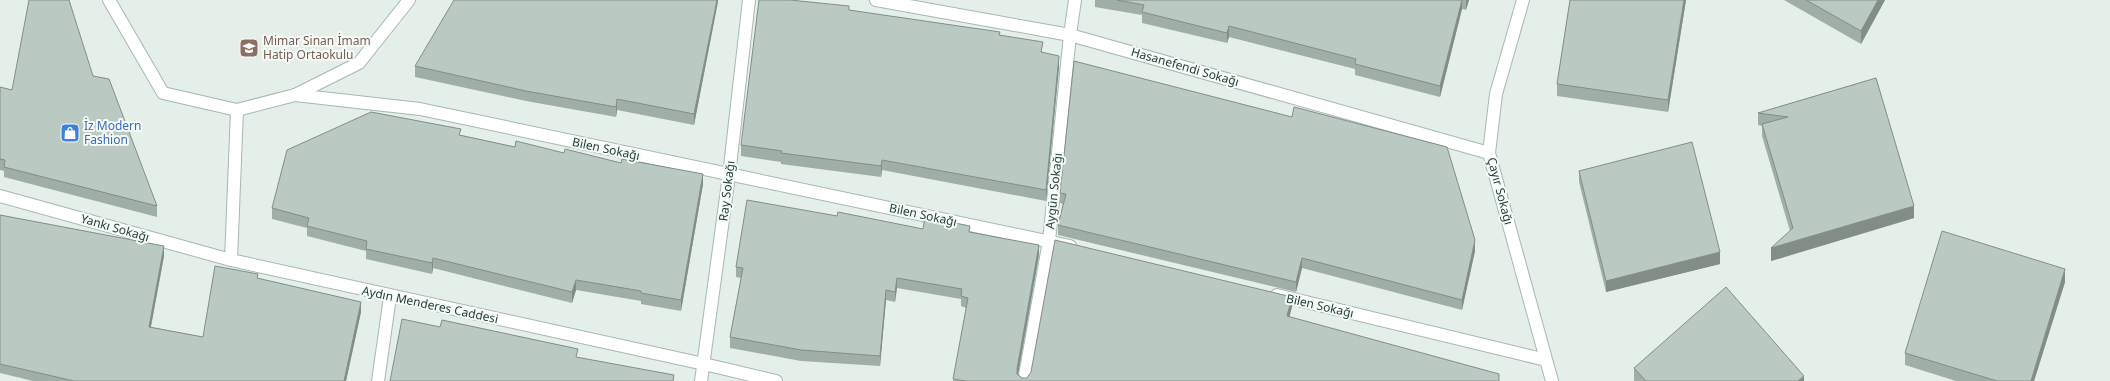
<svg xmlns="http://www.w3.org/2000/svg" width="2110" height="381" viewBox="0 0 2110 381" font-family="'Noto Sans',sans-serif">
	<rect width="100%" height="100%" fill="#e5efea"/>
	<g fill="none" stroke-linecap="round" stroke-linejoin="round">
		<g stroke="#a7b8b1" stroke-width="14">
			<path id="minor" d="M876,0l194,35 419,118
				M1523,0l-27,94 -7,59 63,228
				M295,95l125,14 650,137
				M237,110l-6,150 473,104 72,17
				M0,196l231,64
				M1277,295l269,65
				M378,381l12,-84
				M701,381l28,-206 20,-175
				M1024,381l25,-140 21,-206 5,-35"/>
		</g>
		<g stroke="#a7b8b1" stroke-width="14">
			<path id="tertiary" d="M109,0l54,93 74,17 58,-15 64,-32 50,-63"/>
		</g>
		<use href="#minor" stroke="#fff" stroke-width="12"/>
		<use href="#tertiary" stroke="#fff" stroke-width="12"/>
	</g>
	<path fill="#a0aea8" d="M718,0l-24,125 -77,-15 -1,7 -90,-16 -111,-24v-11z
		M1095,0h374l-3,10 -4,-1 -22,88 -85,-22v-6l-126,-32 -2,6 -85,-20v-8l-47,-8z
		M1570,0h116l-18,112 -111,-16v-12z
		M1784,0h101l-24,44z
		M849,11l151,24 43,17 16,15 -13,134 -164,-31 -1,7 -100,-13v-2l-40,-6v-11z
		M93,76l64,130v11l-153,-40v-6l-4,-1v-83l12,3z
		M1876,78l38,140 -143,43 19,-30 -28,-95v-10l-4,-1v-12z
		M461,135l54,12 49,6 139,31 -22,127 -40,-7v-3l-65,-11 -4,13 -139,-35 -1,6 -66,-15v-8l-59,-15v-8l-35,-9v-11z
		M1579,171l141,93 -114,28 -27,-110z
		M1060,193l415,58 -13,59 -160,-42 -6,24 -238,-57v-10l5,-21 -3,-1z
		M0,215l164,41 -13,71 52,10 55,-59 103,34 -15,69h-313l-33,-8z
		M837,216l86,13 47,3 69,23 -21,119 4,4h5l265,-71 -3,10 210,64h-546l13,-73 -5,-2v-7l-64,-11 -2,14 -9,-2 -6,66 -79,-5 -71,-13v-11l11,-59 -5,-1v-10z
		M2065,282l-31,99h-78l-51,-16v-12z
		M1634,368l170,13h-170z"/>
	<path fill="#828d88" d="M717,0h1v2l-24,123v-11z
		M1462,0v9l-22,88v-11z
		M1466,0h3l-3,10z
		M1684,0h2l-18,112v-12z
		M1878,0h7l-24,44v-13z
		M1229,26v11l-2,6v-10z
		M1059,56v11l-13,134v-11z
		M617,99v11l-1,7v-10z
		M882,160v10l-1,7v-11z
		M703,174v10l-22,127v-11z
		M1914,206v12l-143,43v-13z
		M1475,240v11l-13,59v-10z
		M1039,245v10l-22,125v-11z
		M164,246v10l-15,80v-9z
		M1720,252v12l-114,28v-11z
		M433,258v10l-1,6v-11z
		M1302,258v10l-6,24v-10z
		M2065,269v13l-31,99h-3z
		M897,278v10l-2,14v-10z
		M576,280v10l-4,13v-11z
		M886,290v10l-6,66v-10z
		M1292,297v10l-5,19v-10z
		M361,302v10l-15,69h-2z
		M1804,376v5h-6z"/>
	<path fill="#bacac3" stroke="#828d88" d="M29,0h40l24,76 16,3 48,127 -153,-39 1,-7 -5,-1v-72l12,3z
		M454,0h263l-23,114 -77,-15 -1,8 -90,-16 -111,-25z
		M759,0h31l59,6v4l151,22 -1,3 44,7 -2,10 18,4 -13,134 -164,-30 -1,6 -100,-13 1,-2 -41,-6z
		M1117,0h345l-22,86 -85,-22 1,-5 -127,-33 -2,7 -85,-21 2,-7z
		M1570,0h114l-16,100 -111,-16z
		M1806,0h72l-17,31z
		M1074,61l218,56 2,-10 153,40 28,93 -13,60 -160,-42 -6,24 -238,-57 8,-31 -6,-1z
		M1876,78l38,128 -143,42 22,-20 -31,-104 26,-7 -30,-4z
		M371,112l90,17 -2,6 56,12 1,-6 48,12 1,-4 56,14 1,-4 81,15 -22,126 -40,-7v-2l-65,-11 -4,12 -139,-34 -1,5 -66,-14 1,-8 -60,-15 2,-8 -37,-10 15,-58z
		M1692,142l28,110 -114,29 -27,-110z
		M747,200l90,16 1,-4 85,17 2,-12 45,9 -1,6 70,13 -22,124v5l5,4h5l4,-6 24,-132 237,57 -5,19 212,58v7h-533l-13,-2 15,-81 -7,-2 1,-7 -65,-11 -2,14 -9,-2 -6,66 -79,-6 -71,-13 13,-69 -7,-1z
		M0,215l164,31 -15,81 54,10 12,-71 43,8 -1,4 104,24 -17,79h-270l-74,-17z
		M1942,231l123,38 -34,112h-34l-92,-28z
		M1726,287l78,89 -6,5h-152l-12,-13z
		M402,319l38,8 2,-7 136,29 -2,8 98,18 -1,6h-283z"/>
	<defs>
		<g id="school-square" transform="scale(1)"><rect x="-9" y="-9" width="18" height="18" rx="4" fill="#8d6e63" stroke="#f6fbf8"/><path d="M0-5L7-2L0 1L-7-2ZM-4 1L0 2.5L4 1V4Q0 6-4 4Z" fill="#fff"/></g>
		<g id="shop-square" transform="scale(1)"><rect x="-9" y="-9" width="18" height="18" rx="4" fill="#3f7fe0" stroke="#f6fbf8"/><path d="M-5-2.5h2.3a2.7 3.5 0 0 1 5.4 0H5L5.5 6h-11ZM-1.5-2.5h3a1.5 2.3 0 0 0-3 0Z" fill="#fff"/></g>
	</defs>
	<g fill-rule="evenodd">
		<use href="#school-square" x="249" y="48"/>
		<use href="#shop-square" x="70" y="133"/>
	</g>
	<g text-anchor="middle" stroke-width="4" stroke-linejoin="round" paint-order="stroke">
		<g font-size="12" fill="#785e54" stroke="#f6fbf8" text-anchor="start">
			<text x="263" y="45">Mimar Sinan İmam<tspan x="263" dy="14">Hatip Ortaokulu</tspan></text>
		</g>
		<g font-size="12" fill="#234239" stroke="#f6fbf8">
			<text transform="translate(1185 67) rotate(16)" y="4">Hasanefendi Sokağı</text>
			<text transform="translate(606 149) rotate(12)" y="4">Bilen Sokağı</text>
			<text transform="translate(727 191) rotate(-83)" y="4">Ray Sokağı</text>
			<text transform="translate(1054 191) rotate(-84)" y="4">Aygün Sokağı</text>
			<text transform="translate(1500 191) rotate(75)" y="4">Çayır Sokağı</text>
			<text transform="translate(923 215) rotate(12)" y="4">Bilen Sokağı</text>
			<text transform="translate(115 228) rotate(16)" y="4">Yankı Sokağı</text>
			<text transform="translate(430 305) rotate(12)" y="4">Aydın Menderes Caddesi</text>
			<text transform="translate(1320 306) rotate(13)" y="4">Bilen Sokağı</text>
		</g>
		<g font-size="12" fill="#366cbe" stroke="#f6fbf8" text-anchor="start">
			<text x="84" y="130">İz Modern<tspan x="84" dy="14">Fashion</tspan></text>
		</g>
	</g>
</svg>
